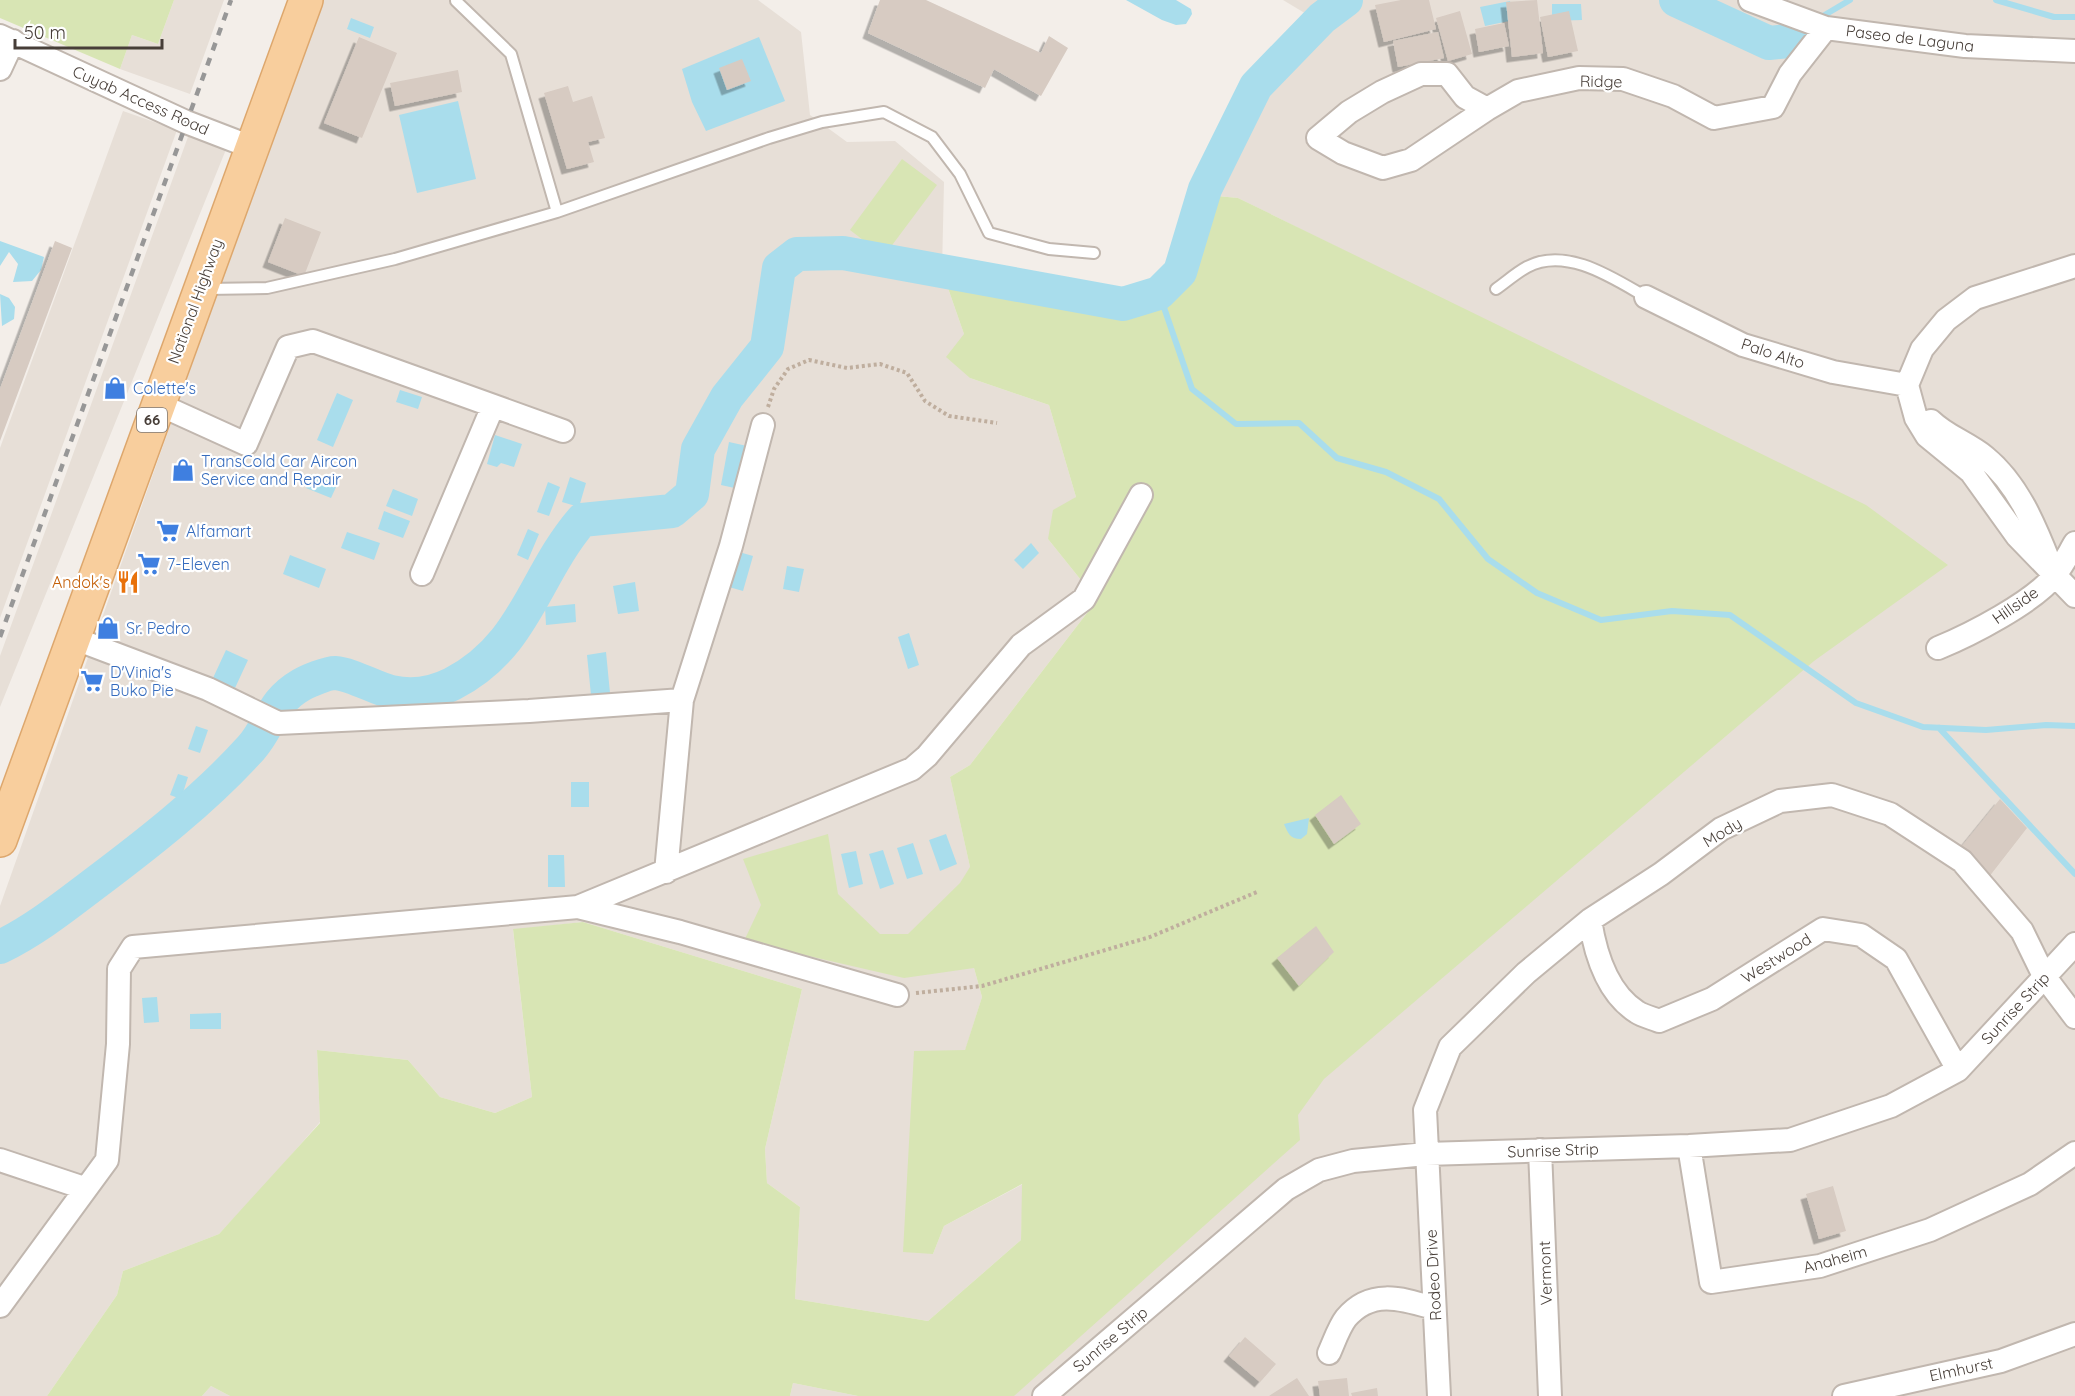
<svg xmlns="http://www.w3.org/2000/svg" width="2075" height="1396" viewBox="0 0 2075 1396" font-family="Quicksand,sans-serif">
	<defs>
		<filter id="shadow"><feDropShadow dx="-5.5" dy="5.5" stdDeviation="0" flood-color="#0004"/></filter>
	</defs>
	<rect width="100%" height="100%" fill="#f3eee9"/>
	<path fill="#e7dfd7" d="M174,0h50l-34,94 -70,-25 12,-34 26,9z
		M321,0h437l43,32 9,83 37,27 48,-1 49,41 -2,89 22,63 6,44 79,27 27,92 -28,42 49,61 -127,165 -20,12 20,90 4,101 8,29 -17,54h-51l19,203 11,-28 79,-42 -2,56 -93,81 -133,-22 5,-92 -33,-24 -2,-34 37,-160 -219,-67 -70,8 19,167 -37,16 -55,-16 -32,-37 -91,-10 3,72 -55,63 -46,49 -96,37 -6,24 -70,101h-47v-490z
		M1283,0h792v1396h-1138l650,-1025 -349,-173 -21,-2 51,-117 55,-55z
		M123,111l54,19 -177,488v-170z
		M189,134l38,13 -227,560v-51z
		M793,1383l65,13h-68z
		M211,1386l19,10h-28z"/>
	<path fill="#d8e5b4" d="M0,0h174l-16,44 -26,-9 -12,34 -120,-51z
		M902,159l35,26 -53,71 -34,-26z
		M1217,196l21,2 628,307 82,60 -134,96 -490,418 -26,36 2,25 -286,256h-156l-65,-13 -3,13h-560l-19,-10 -9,10h-155l70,-101 6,-24 96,-37 101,-111 -3,-73 91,10 32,37 55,16 37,-16 -19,-168 70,-7 219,67 -37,160 2,34 33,24 -5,92 133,22 93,-81 1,-56 -78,42 -11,28 -30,-2 11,-201 51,-1 17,-53 -8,-29 -70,10 -160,-37 17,-36 -18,-46 85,-25 10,60 42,40h28l52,-51 10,-16 -20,-90 20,-12 127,-165 -49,-61 5,-29 23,-13 -27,-92 -79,-27 -24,-21 18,-23 -22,-63 181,33 36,-11 22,-21z"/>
	<path fill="#a9ddec" d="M1126,0h50l15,9 1,5 -6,10 -10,1 -14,-5z
		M1510,1l4,19 -29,6 -5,-19z
		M1552,4h29l1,16 -30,1z
		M351,18l23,9 -4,11 -23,-9z
		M759,37l26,64 -79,30 -14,-29 -10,-33z
		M458,101l18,78 -59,14 -18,-78z
		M0,241l44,16 -3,13 -9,11 -19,1 5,-18 -9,-12 -9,14z
		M0,294l9,4 6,9 -1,12 -12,7z
		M400,390l22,7 -4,12 -22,-7z
		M337,393l16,7 -20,47 -16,-7z
		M495,435l27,9 -8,23 -13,-4 -4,4 -10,-3z
		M729,442l18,4 -8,43 -18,-4z
		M312,474l25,11 -6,13 -25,-10z
		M570,477l16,6 -7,24 -17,-5z
		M548,482l12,5 -11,29 -12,-4z
		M393,489l25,10 -6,17 -26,-10z
		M384,511l26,10 -7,17 -25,-9z
		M528,529l11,5 -11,26 -11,-5z
		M347,532l33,11 -6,17 -33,-12z
		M1031,543l8,10 -16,16 -9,-9z
		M739,552l14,4 -10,35 -14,-4z
		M290,555l36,14 -7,19 -36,-14z
		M787,566l17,3 -5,23 -16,-3z
		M635,582l4,29 -21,3 -5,-28z
		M575,604l1,18 -30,3 -1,-18z
		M909,633l10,32 -11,4 -10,-32z
		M226,650l22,10 -13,28 -22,-10z
		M606,652l4,41 -19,2 -4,-40z
		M196,726l12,4 -8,23 -12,-4z
		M178,774l10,3 -7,22 -11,-4z
		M571,782h18v25h-18z
		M1309,818l-2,16 -6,5c-11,0 -13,-6 -17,-15z
		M946,834l11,30 -17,7 -11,-31z
		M913,843l10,31 -16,5 -10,-31z
		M883,850l11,34 -14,5 -11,-35z
		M856,851l7,33 -14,4 -8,-34z
		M548,855h16l1,32h-17z
		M157,997l2,25 -15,1 -2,-25z
		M221,1013v16h-31v-15z"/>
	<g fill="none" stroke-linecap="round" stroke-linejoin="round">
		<path stroke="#a9ddec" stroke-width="6" d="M1996,0l58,17h21
			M1823,16l27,-16
			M1159,293l33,96 44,35 63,-1 38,35 49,14 53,27 49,60 49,34 64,27 71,-9 58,4 126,88 67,24 63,3 60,-5 29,1
			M1939,728l136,146"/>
		<path stroke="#a9ddec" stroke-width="34" d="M1676,0l93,43 30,-3
			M0,947c33,-16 61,-38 90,-60 56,-42 114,-87 161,-139 20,-22 19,-45 50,-63 7,-4 26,-12 34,-12 16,1 40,15 56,19 21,5 43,1 61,-8 74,-38 81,-107 130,-164l90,-9 20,-17 6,-45 29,-52 40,-50 12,-79 18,-14 46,-1 280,51 36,-11 21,-21 25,-83 51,-103 66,-68 24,-18"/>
	</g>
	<path fill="#d7cbc2" filter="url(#shadow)" d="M880,0h46l115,53 8,-17 19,12 -27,48 -47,-27 -9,19 -117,-55z
		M1401,0h28l7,29 -52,13 -9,-37z
		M1537,0l6,53 -31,4 -6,-55z
		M1460,11l12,43 -24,7 -12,-43z
		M1569,11l9,40 -30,6 -8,-40z
		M1504,23l5,23 -30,6 -4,-23z
		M1438,32l6,26 -46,9 -5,-26z
		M359,37l38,16 -35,85 -38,-15z
		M742,59l9,22 -24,9 -8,-22z
		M458,70l4,22 -67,14 -5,-23z
		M568,86l5,16 19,-6 13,42 -17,4 6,20 -27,7 -23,-76z
		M285,218l36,14 -17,44 -36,-14z
		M55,241l17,7 -72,193v-52z
		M1341,795l20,29 -27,20 -19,-29z
		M2000,799l27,29 -42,54 -28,-30z
		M1316,926l18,26 -35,34 -22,-28z
		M1833,1186l13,45 -27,8 -13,-45z
		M1245,1337l31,27 -16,18 -31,-26z
		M1297,1378l12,18h-40z
		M1347,1378l2,18h-29l-2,-15z
		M1377,1388l1,8h-26l-1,-3z"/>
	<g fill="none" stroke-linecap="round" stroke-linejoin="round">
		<g stroke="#c1b7af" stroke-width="14">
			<path id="service" d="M456,1l55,53 46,158
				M206,289l61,-1 128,-29 162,-47 212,-74 53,-16 62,-10 48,25 28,37 29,59 60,16 45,4
				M1496,289c10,-7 20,-16 31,-22 39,-21 86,11 119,30"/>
		</g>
		<g stroke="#c1b7af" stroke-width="26">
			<path id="minor" d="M1750,0l76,28 139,18 110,5
				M0,36l186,86 65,25
				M0,69l13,-28
				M1487,109l-22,-12 -18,-23h-26l-39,18 -33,20 -31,26 25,15 40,15 28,-8 76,-51 31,-18 61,-13 44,1 50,17 41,22 59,-11 17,-33 36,-46
				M2075,266l-100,32 -29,22 -24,29 -15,36 9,33 11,18 44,36 46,64 58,60
				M1646,297l97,48 90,27 74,13
				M158,404l88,40 42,-97 25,-6 250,90
				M1931,421c15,15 37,22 54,36 33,27 50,69 65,107
				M422,574l71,-168
				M73,638l135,51 70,34 251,-12 153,-11
				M1938,648c32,-13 96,-46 117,-73 8,-10 14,-22 20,-32
				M666,872l16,-172 49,-154 32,-121
				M578,907l102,25 217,63
				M1590,920c5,32 17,73 47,92 6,4 15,6 22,9l53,-22 111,-70 38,6 35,24 62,111
				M1689,1146l22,136 109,-16 110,-36 100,-46 45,-31
				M1540,1150l10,246
				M0,1160l84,28
				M0,1306l107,-146 11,-116 1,-75 14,-22 445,-40 334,-138 15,-13 94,-111 63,-46 57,-104
				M1329,1353c5,-11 10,-26 17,-35 25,-30 57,-19 88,-10
				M1044,1396l242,-207 33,-19 34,-9 73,-7 263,-8 101,-6 101,-34 67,-36 117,-126
				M1439,1396l-14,-286 25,-63 76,-74 64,-53 71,-46 60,-45 59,-28 52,-6 58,19 72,47 60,70 22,45 31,41
				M1844,1396l157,-35 74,-27"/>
		</g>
		<g stroke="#dda76d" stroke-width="36">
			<path id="primary" d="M0,840l306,-840"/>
		</g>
		<path stroke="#bfae9e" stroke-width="4" stroke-dasharray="3 3" stroke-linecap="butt" d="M768,407l6,-18 14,-20 21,-9 38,8 33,-4 27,9 18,28 24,15 48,7
			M916,993l66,-7 168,-49 107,-45"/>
		<use href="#service" stroke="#fff" stroke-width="10"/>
		<use href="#minor" stroke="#fff" stroke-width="22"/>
		<use href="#primary" stroke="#f8ce9d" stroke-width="33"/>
		<path stroke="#979797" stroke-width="4.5" stroke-dasharray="8 8" stroke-linecap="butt" d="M0,637l231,-637"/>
	</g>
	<defs>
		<g id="shop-bare" transform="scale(1.8)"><path d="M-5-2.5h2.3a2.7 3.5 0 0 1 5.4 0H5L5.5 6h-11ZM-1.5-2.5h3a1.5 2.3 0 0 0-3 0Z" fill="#3f7fe0" stroke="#fff" stroke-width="2.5" paint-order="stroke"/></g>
		<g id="supermarket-bare" transform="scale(1.8)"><path d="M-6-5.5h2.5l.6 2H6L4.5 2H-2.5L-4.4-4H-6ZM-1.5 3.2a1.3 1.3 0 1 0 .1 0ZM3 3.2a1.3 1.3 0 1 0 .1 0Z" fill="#3f7fe0" stroke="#fff" stroke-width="2.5" paint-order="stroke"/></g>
		<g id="restaurant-bare" transform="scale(1.8)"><path d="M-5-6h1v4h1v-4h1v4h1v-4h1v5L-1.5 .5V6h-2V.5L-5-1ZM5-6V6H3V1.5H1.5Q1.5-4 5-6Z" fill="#e8710a" stroke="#fff" stroke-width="2.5" paint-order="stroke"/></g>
	</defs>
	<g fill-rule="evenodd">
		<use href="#shop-bare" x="115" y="388"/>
		<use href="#shop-bare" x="183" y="470"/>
		<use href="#supermarket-bare" x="168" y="531"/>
		<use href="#supermarket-bare" x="149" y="564"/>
		<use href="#restaurant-bare" x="128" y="582"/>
		<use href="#shop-bare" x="108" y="628"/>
		<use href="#supermarket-bare" x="92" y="681"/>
	</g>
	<g text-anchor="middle" stroke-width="4.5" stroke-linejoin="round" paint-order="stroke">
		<rect fill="#fff" stroke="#7e7874" stroke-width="1.5" x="137" y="408" width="30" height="24" rx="4.5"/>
		<g font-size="15" font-weight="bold" fill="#473e38">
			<text x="152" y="425">66</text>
		</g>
		<g font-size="16" fill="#473e38" stroke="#fff">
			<text transform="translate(1910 38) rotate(7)" y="6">Paseo de Laguna</text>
			<text transform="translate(1601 81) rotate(1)" y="6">Ridge</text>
			<text transform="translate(141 100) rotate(24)" y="6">Cuyab Access Road</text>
			<text transform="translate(195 301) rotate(-70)" y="6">National Highway</text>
			<text transform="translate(1773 353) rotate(18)" y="6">Palo Alto</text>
			<text transform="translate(2015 605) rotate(-35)" y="6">Hillside</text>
			<text transform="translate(1722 832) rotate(-31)" y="6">Mody</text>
			<text transform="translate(1776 958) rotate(-32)" y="6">Westwood</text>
			<text transform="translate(2015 1008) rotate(-47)" y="6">Sunrise Strip</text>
			<text transform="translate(1553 1150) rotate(-2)" y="6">Sunrise Strip</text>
			<text transform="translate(1835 1259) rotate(-15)" y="6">Anaheim</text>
			<text transform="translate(1545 1273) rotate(-92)" y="6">Vermont</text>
			<text transform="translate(1433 1275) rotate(-93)" y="6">Rodeo Drive</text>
			<text transform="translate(1110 1339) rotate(-40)" y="6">Sunrise Strip</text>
			<text transform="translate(1961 1369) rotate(-12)" y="6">Elmhurst</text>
		</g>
		<g font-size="16" fill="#366cbe" stroke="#fff" text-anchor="start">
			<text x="133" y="394">Colette's</text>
			<text x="201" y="467">TransCold Car Aircon<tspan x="201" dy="18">Service and Repair</tspan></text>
			<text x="186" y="537">Alfamart</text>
			<text x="167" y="570">7-Eleven</text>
			<text x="126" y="634">Sr. Pedro</text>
			<text x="110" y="678">D'Vinia's<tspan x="110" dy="18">Buko Pie</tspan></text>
		</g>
		<g font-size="16" fill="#c56008" stroke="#fff" text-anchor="end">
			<text x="110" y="588">Andok's</text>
		</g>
	</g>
	<path d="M15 39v9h147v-9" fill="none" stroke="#473e38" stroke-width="3"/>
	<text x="24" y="39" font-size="18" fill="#473e38" stroke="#ffffff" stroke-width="4.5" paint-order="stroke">50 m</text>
</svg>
